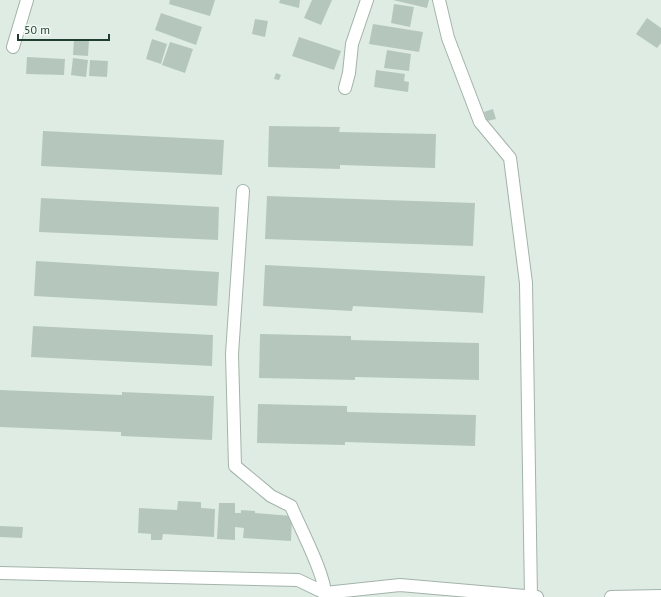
<svg xmlns="http://www.w3.org/2000/svg" width="661" height="597" viewBox="0 0 661 597" font-family="'PT Sans',sans-serif">
	<rect width="100%" height="100%" fill="#dfece4"/>
	<path fill="#b5c7bd" d="M170,0h45l-5,16 -41,-12z
		M280,0h20l-1,8 -20,-5z
		M312,0h20l-11,25 -17,-7z
		M393,0h36l-2,8z
		M394,4l20,3 -4,20 -19,-4z
		M161,13l41,14 -6,18 -41,-15z
		M647,18l14,10v15l-4,5 -21,-14z
		M255,19l13,2 -3,16 -13,-3z
		M373,24l50,8 -4,20 -50,-8z
		M299,37l42,14 -7,19 -42,-14z
		M74,39l15,1 -1,16 -15,-1z
		M152,39l15,5 -6,20 -15,-5z
		M170,42l23,7 -8,24 -23,-8z
		M387,50l24,4 -2,17 -25,-3z
		M27,57l38,2 -1,16 -38,-1z
		M73,58l15,2 -2,17 -15,-2z
		M90,60l18,1 -1,16 -18,-1z
		M376,70l29,4 -1,7 5,1 -1,10 -34,-5z
		M276,73l5,2 -2,5 -5,-1z
		M493,109l3,10 -9,2 -3,-9z
		M269,126l71,1 -1,5 97,2 -1,34 -95,-3v4l-72,-2z
		M43,131l181,9 -2,35 -181,-9z
		M267,196l208,7 -2,43 -208,-7z
		M41,198l178,9 -1,33 -179,-8z
		M36,261l183,11 -2,34 -183,-10z
		M265,265l220,11 -2,37 -130,-7 -1,5 -89,-5z
		M33,326l180,9 -1,31 -181,-9z
		M260,334l91,2v4l128,3v37l-124,-3v3l-96,-2z
		M0,390l122,5v-3l92,4 -2,44 -91,-4v-4l-121,-5z
		M258,404l89,2v6l129,3 -1,31 -130,-4v3l-88,-2z
		M178,501l23,1v6l14,1 -1,28 -51,-3 -1,6h-11v-6l-13,-1 1,-25 38,2z
		M219,503h16v10h6v-3l14,1v2l37,3 -1,25 -48,-3 1,-10 -9,-1v13l-18,-1z
		M0,526l23,1 -1,11 -22,-1z"/>
	<g fill="none" stroke-linecap="round" stroke-linejoin="round">
		<g stroke="#a2b4aa" stroke-width="14">
			<path id="street" d="M439,0l9,38 32,84 30,36 16,125 5,314
				M13,47l14,-47
				M345,88l4,-15 3,-29 15,-44
				M243,191l-11,163 3,112 36,30 20,10c8,20 36,72 34,91
				M0,573l298,7 27,13 75,-8 137,12
				M611,597l50,-1"/>
		</g>
		<use href="#street" stroke="#fff" stroke-width="12"/>
	</g>
	<path d="M18 34v6h91v-6" fill="none" stroke="#1f3d30" stroke-width="2"/>
	<text x="24" y="34" font-size="12" fill="#1f3d30" stroke="#f0f8f3" stroke-width="3" paint-order="stroke">50 m</text>
</svg>
